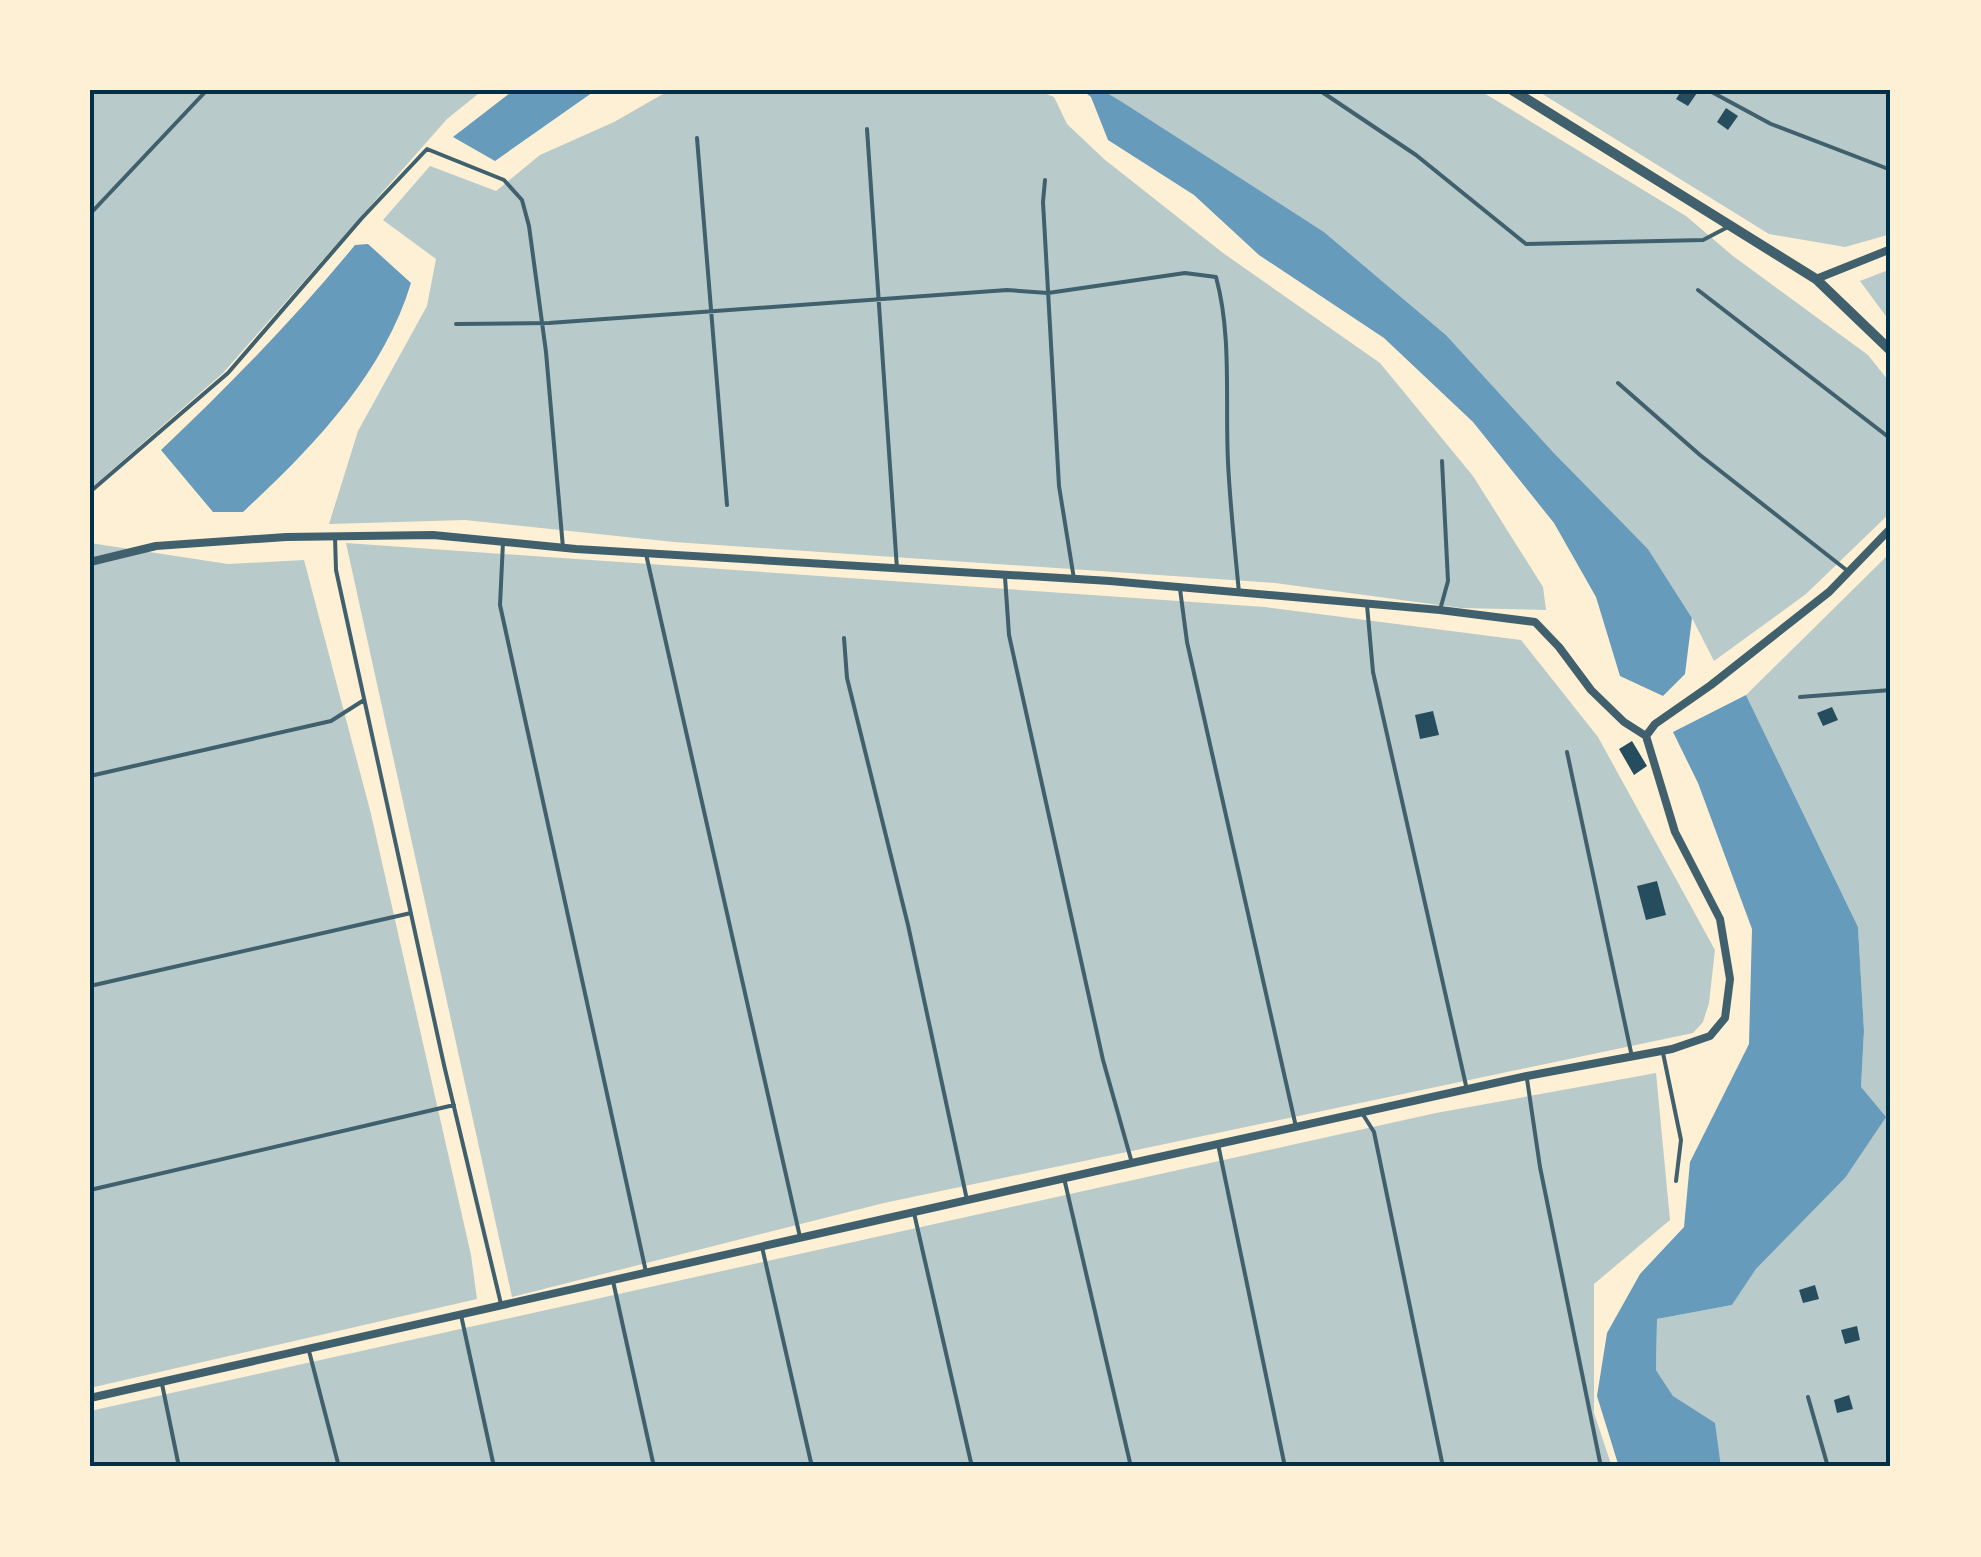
<svg xmlns="http://www.w3.org/2000/svg" width="1981" height="1557" viewBox="0 0 1981 1557" font-family="Ubuntu,sans-serif">
	<rect width="100%" height="100%" fill="#fdf0d5"/>
	<path fill="#b9caca" d="M90,90h393l-36,29 -224,254 -133,116z
		M670,90h367l17,7 13,27 37,35 119,94 157,110 93,113 70,111 3,23 -85,-2 -186,-25 -601,-41 -209,-22 -136,4 29,-93 69,-125 9,-47 -53,-39 47,-54 66,25 44,-36 74,-33z
		M1102,90h377l207,126 47,40 135,99 23,29v128l-85,82 -92,67 -22,-43 -44,-69 -95,-97 -107,-117 -122,-103z
		M1536,90h355v144l-46,13 -76,-13z
		M1891,269v54l-31,-42z
		M90,543l138,21 76,-4 67,254 100,441 6,44 -387,89z
		M346,543l919,64 256,33 77,97 117,213 -6,53 -6,19 -10,11 -809,170 -372,94z
		M1891,552v915h-170l-7,-43 -41,-28 -17,-26 1,-51 75,-14 24,-36 89,-91 16,-91 3,-56 -6,-104 -112,-232z
		M1656,1073l14,147 -76,64v129l18,54h-1522v-56l1346,-298z"/>
	<path fill="#669bbc" d="M514,90h82l-101,71 -42,-24z
		M1082,90h20l20,12 202,130 122,103 107,117 95,97 44,69 -7,56 -22,22 -43,-20 -24,-79 -42,-74 -81,-101 -89,-84 -125,-83 -65,-60 -86,-55 -17,-43z
		M368,244l43,39c-28,92 -99,165 -168,229h-30l-52,-62c69,-65 134,-132 194,-205z
		M1746,695l112,232 6,104 -3,56 25,30 -41,61 -89,91 -24,36 -75,14 -1,51 17,26 42,27 6,44h-102l-22,-71 10,-63 33,-59 44,-47 6,-65 59,-118 3,-115 -54,-146 -25,-51z"/>
	<path fill="#264d5e" d="M1682,90l15,3 -9,13 -12,-7z
		M1726,108l12,8 -10,14 -11,-8z
		M1832,707l6,13 -15,6 -6,-13z
		M1433,711l6,24 -19,4 -5,-24z
		M1632,741l15,25 -13,9 -15,-26z
		M1657,881l9,34 -20,5 -9,-34z
		M1815,1285l4,14 -16,4 -4,-13z
		M1857,1326l3,14 -15,4 -4,-14z
		M1849,1395l4,14 -16,4 -3,-13z"/>
	<g fill="none" stroke-linecap="round" stroke-linejoin="round">
		<path stroke="#3f606c" stroke-width="4" d="M1319,90l97,65 110,89 177,-4 23,-12
			M1708,90l63,34 120,46
			M867,129l30,440
			M697,138l30,367
			M1045,180l-2,22 16,284 15,93
			M90,214l117,-124
			M1698,290l193,149
			M456,324l93,-1 458,-33 41,3 137,-20 31,4c16,58 9,124 12,185 2,43 7,87 11,131
			M1618,383l82,72 149,117
			M91,491l137,-118 134,-155 65,-69 77,31 18,20 7,26 17,126 17,196
			M335,537l1,33 108,495 57,239
			M503,542l-3,63 146,667
			M646,554l154,683
			M1005,577l4,58 94,425 29,103
			M1180,589l7,53 109,485
			M1367,605l6,67 94,418
			M1440,610l8,-29 -6,-120
			M844,638l3,40 61,247 59,275
			M1800,697l91,-7
			M1567,752l65,305
			M90,776l241,-55 33,-21
			M90,986l321,-73
			M1663,1053l18,87 -5,41
			M1527,1079l13,88 61,300
			M1362,1113l12,19 69,335
			M1218,1144l67,323
			M1064,1178l67,289
			M90,1190l364,-85
			M914,1213l58,254
			M762,1247l50,220
			M613,1281l41,186
			M461,1315l33,152
			M309,1351l30,116
			M162,1384l17,83
			M1808,1397l20,70"/>
		<path stroke="#3f606c" stroke-width="8" d="M1816,279l75,-30
			M90,562l66,-16 130,-9 147,-2 143,14 534,32 330,29 95,12 24,25 32,43 33,32 22,14 29,96 45,87 10,60 -5,39 -15,18 -38,13 -145,27 -395,87 -1042,235
			M1646,736l9,-12 56,-39 118,-93 62,-64"/>
		<path stroke="#3f606c" stroke-width="10" d="M1512,90l304,189 75,72"/>
	</g>
	<rect width="1981" height="1557" fill="none" stroke="#fdf0d5" stroke-width="185"/>
	<rect x="92" y="92" width="1796" height="1372" fill="none" stroke="#003049" stroke-width="4"/>
</svg>
